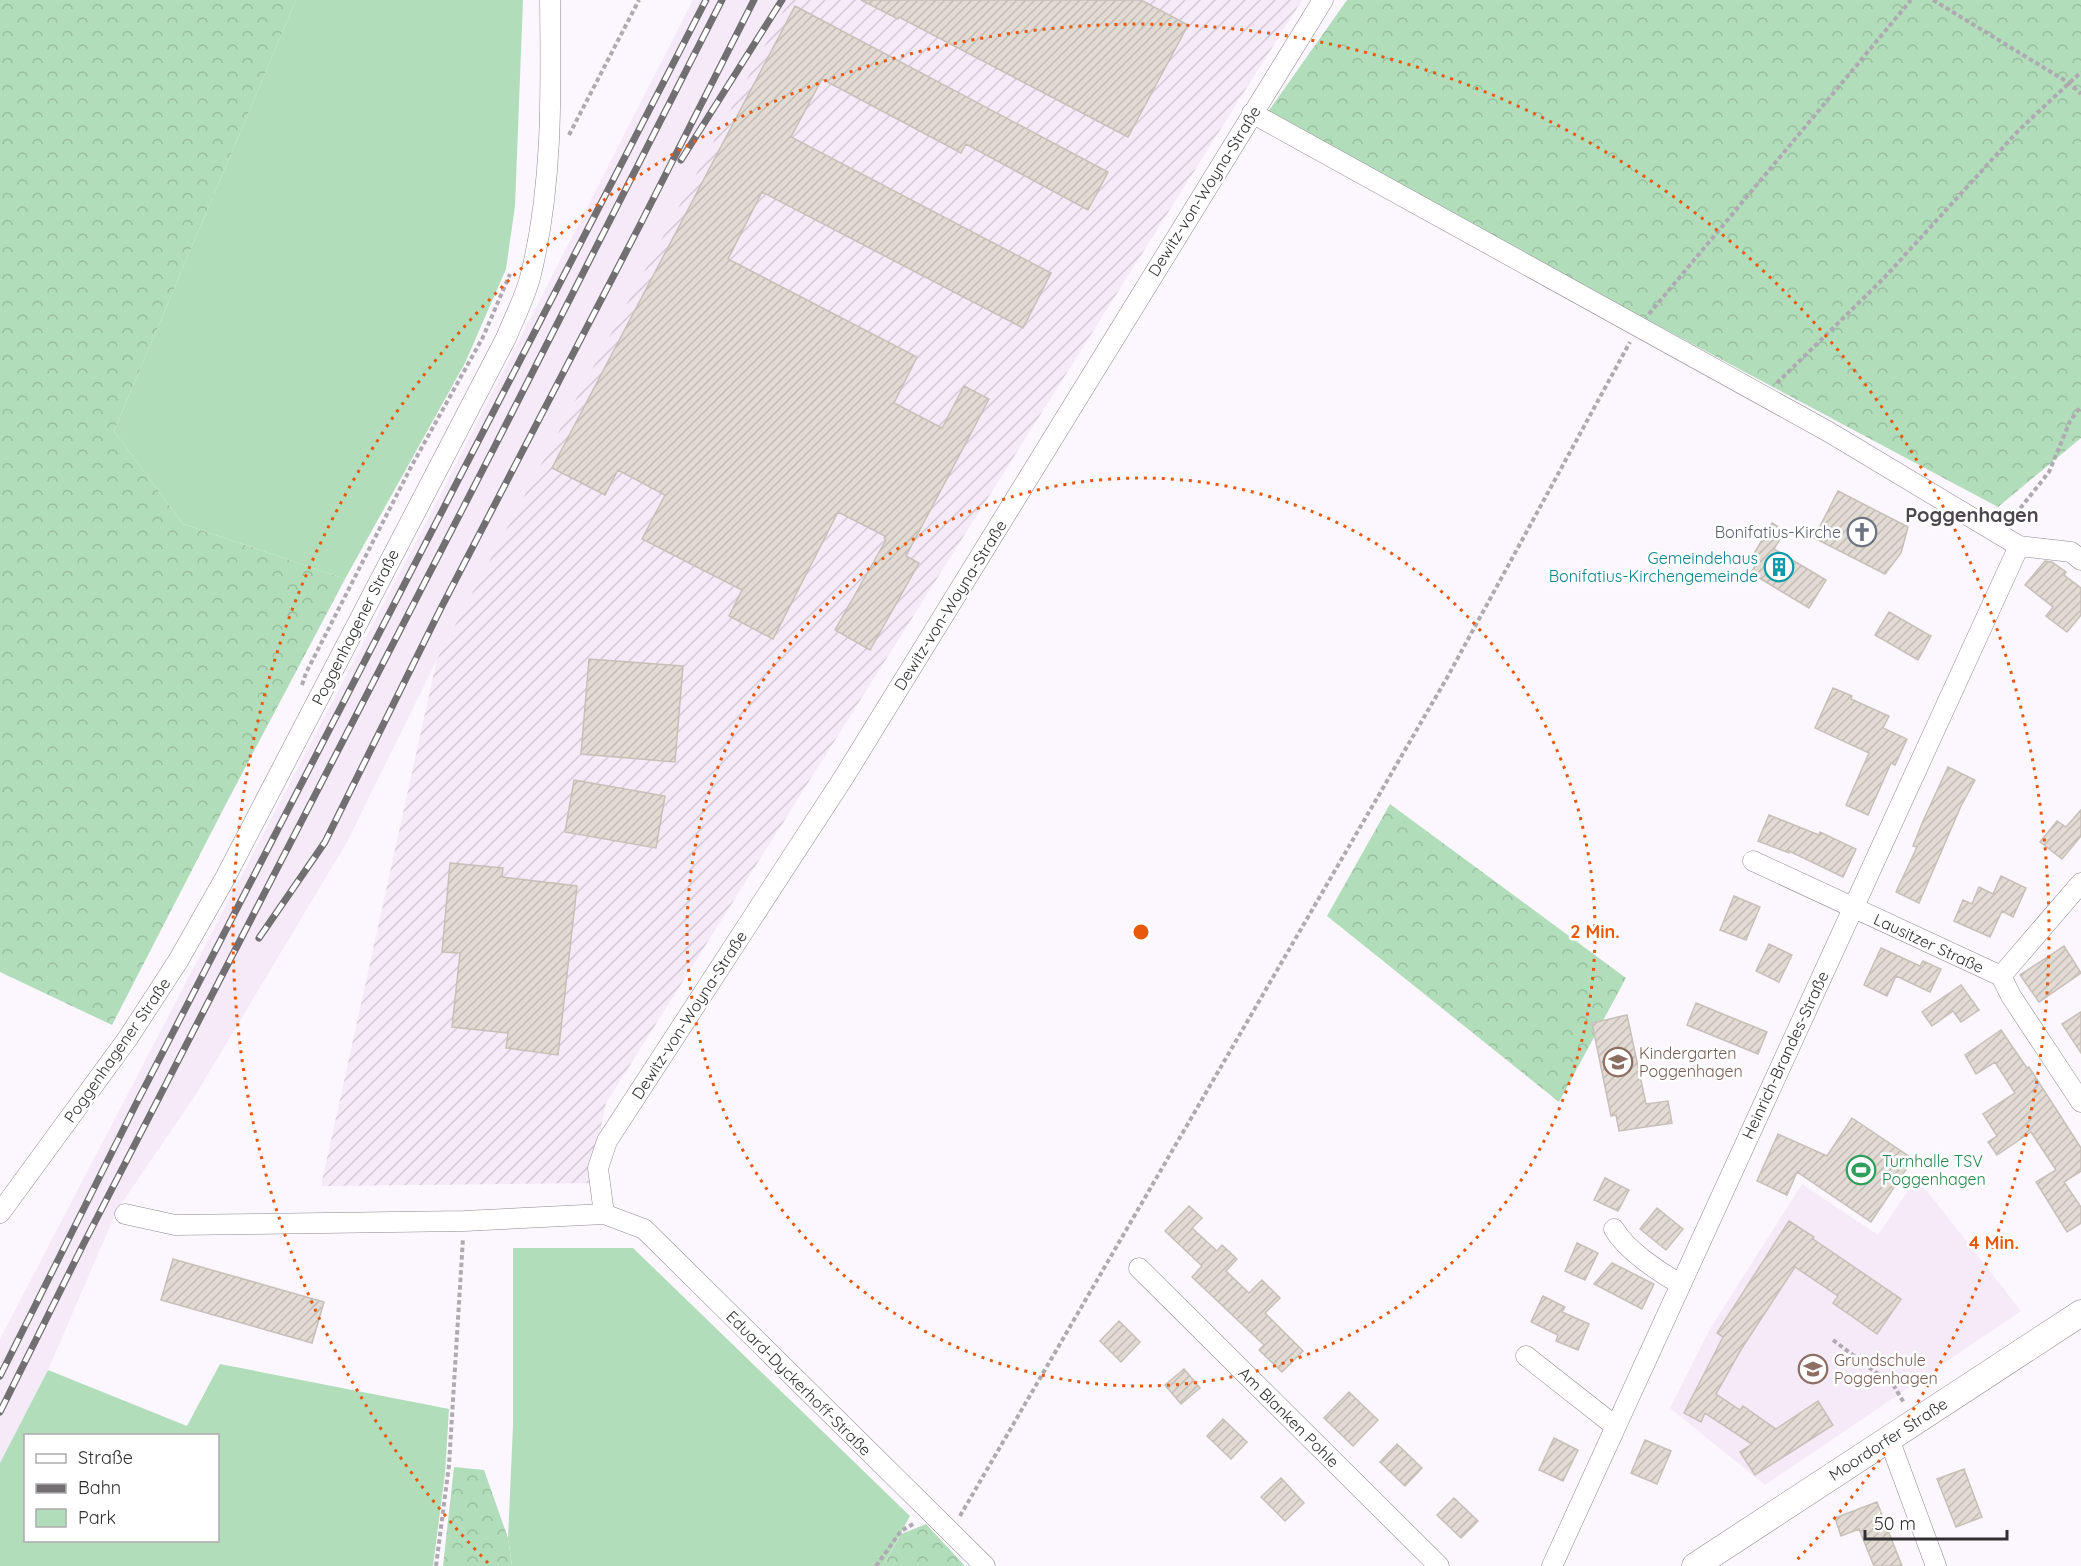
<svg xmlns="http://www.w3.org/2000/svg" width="2081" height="1566" viewBox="0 0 2081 1566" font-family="Quicksand,sans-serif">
	<defs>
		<pattern id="industrial-furrows" width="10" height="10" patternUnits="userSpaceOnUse" patternTransform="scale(1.5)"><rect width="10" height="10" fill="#f5eaf8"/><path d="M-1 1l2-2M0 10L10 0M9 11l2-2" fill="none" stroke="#d2c9d5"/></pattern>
		<pattern id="forest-crowns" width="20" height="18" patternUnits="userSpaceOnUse" patternTransform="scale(1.5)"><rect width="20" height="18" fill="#b1ddba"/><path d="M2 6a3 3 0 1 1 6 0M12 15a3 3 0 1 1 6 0" fill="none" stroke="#99bea0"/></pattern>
		<pattern id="building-hatch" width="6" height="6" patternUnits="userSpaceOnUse" patternTransform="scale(1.5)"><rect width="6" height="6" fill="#e1dbd3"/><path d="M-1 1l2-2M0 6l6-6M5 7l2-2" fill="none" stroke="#c1bcb6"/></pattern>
	</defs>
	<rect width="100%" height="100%" fill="#fcf6fe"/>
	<path fill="url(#industrial-furrows)" d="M789,0h513l-696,1103 -17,80 -268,3 116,-527z"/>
	<path fill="#f5eaf8" d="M693,0h96l-352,659 -90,183 -151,252 -79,116 -69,160 -48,93v-124l433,-830z
		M1917,1178l104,133 -256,174 -95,-77 40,-79 92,-145 76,51z"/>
	<path fill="#b1ddba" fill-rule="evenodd" d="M296,0h227l-8,206 -9,63 -41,94 -120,216 -162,-55 -69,-93z
		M513,1248h120l277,268 -27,50h-371l-4,-28 5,-112z
		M220,1364l229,45 -4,64 -12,93h-433v-103l48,-93 139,56zM26,1436h192v104h-192z"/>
	<path fill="url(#forest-crowns)" d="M0,0h296l-182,431 69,93 162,55 -118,223 -115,223 -112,-53z
		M1347,0h734v438l-83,69 -733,-391z
		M1390,804l236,174 -67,124 -232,-186z
		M454,1467l30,3 24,68 4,28h-69z
		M926,1524l39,42h-82l18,-32z"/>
	<path fill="url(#building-hatch)" stroke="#c6c0b9" stroke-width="1.5" d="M861,0h280l47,25 -60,112 -229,-120 -1,2z
		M795,6l313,166 -20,38 -122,-66 -5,9 -139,-74 -31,58 260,136 -28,55 -261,-136 -34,67 189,98 -23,46 48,25 22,-42 25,13 -83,157 13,7 -49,87 -35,-20 51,-90 -2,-2 1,-2 -47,-24 -65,127 -44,-23 13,-26 -100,-51 23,-44 -47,-25 -13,25 -53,-27z
		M1838,491l70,36 -7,26 -16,21 -71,-36z
		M1772,523l13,8 -11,18 52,31 -17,28 -58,-35 7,-12 -6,-4z
		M2045,561l7,1 14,10 -2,3 17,13v27l-14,17 -21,-16 7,-9 -28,-22z
		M1889,612l42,24 -13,24 -43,-25z
		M589,659l94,7 -8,96 -94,-8z
		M1833,688l19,8 -1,3 38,17 -6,12 24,11 -12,26 -4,-2 -23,52 -22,-10 23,-52 -54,-25z
		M1948,767l27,13 -14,26 -42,97 -23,-11 21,-45 -4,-1 10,-25z
		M574,780l91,16 -9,52 -91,-16z
		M2081,810v26l-19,23 -22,-17 17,-21 9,6z
		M1769,815l50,20 1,-3 36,17 -13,28 -54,-26v2l-31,-12z
		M450,863l53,5 -1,9 75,9 -19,169 -52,-7 2,-15 -56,-6 8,-74 -18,-1z
		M2001,876l25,12 -13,29 -11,-6 -12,26 -36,-16 9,-21 9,4 7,-17 14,7z
		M1734,896l26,11 -14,33 -26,-10z
		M1769,944l23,11 -13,27 -23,-11z
		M2064,946l17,27 -42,29 -19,-27z
		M1881,948l39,18 3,-5 18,8 -11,23 -34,-16 -9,20 -23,-11z
		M1961,985l18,25 -18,12 -8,-11 -21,15 -10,-14z
		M1696,1003l71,29 -9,22 -71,-29z
		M2081,1012v41l-19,-29z
		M1627,1015l19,89 22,-3 4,22 -53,8 -3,-16 -5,1 -19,-93z
		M2001,1030l26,38 2,-1 52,81v23l-17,11 17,25v16l-14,9 -31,-50 20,-12 -25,-38 -34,23 -9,-13 9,-6 -14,-22 32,-21 -20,-31 -19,12 -11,-19z
		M1852,1118l61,41 -42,63 -74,-50 -10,23 -30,-14 21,-47 49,22z
		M1605,1178l24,12 -11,21 -24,-11z
		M1189,1206l13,12 -10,10 25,23 5,-6 15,14 -11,12 23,22 13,-13 18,18 -15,15 38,38 -21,21 -23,-22 5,-5 -72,-68 10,-11 -37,-35z
		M1657,1208l26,21 -17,21 -26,-21z
		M1789,1221l25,16 -1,2 88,60 -24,35 -44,-31 5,-7 -43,-29 -53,81 -26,46 24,16 3,-4 33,23 42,-28 15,24 -78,50 -15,-23 12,-8 -47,-31 -4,9 -17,-9 39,-76 -6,-4z
		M1577,1243l21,10 -13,27 -20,-9z
		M173,1259l151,43 -12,41 -151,-43z
		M1612,1263l42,21 -12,25 -48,-25z
		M1543,1296l22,11 -3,5 27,12 -11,26 -22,-9 2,-6 -27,-13z
		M1119,1321l21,21 -19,20 -21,-21z
		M1184,1369l16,19 -19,16 -16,-19z
		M1349,1392l29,28 -25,26 -29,-28z
		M1223,1419l24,23 -16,17 -24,-23z
		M1554,1438l24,12 -15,31 -24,-11z
		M1645,1440l26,11 -14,33 -26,-11z
		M1397,1444l25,24 -17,18 -25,-24z
		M1964,1469l18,48 -26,10 -19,-48z
		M1281,1478l23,25 -19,18 -24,-24z
		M1454,1498l24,23 -17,17 -24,-23z
		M1877,1502l25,64h-28l-15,-37 -18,7 -6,-18z"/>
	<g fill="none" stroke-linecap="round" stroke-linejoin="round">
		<g stroke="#8e8990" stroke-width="21">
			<path id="minor" d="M1252,113l577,319 190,114 52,6 10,8
				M1753,861l248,115 10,20 70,106
				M2001,976l80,-93
				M0,1213l128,-175 50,-77 46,-81 282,-542c8,-20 20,-42 25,-64 22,-90 20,-182 19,-274
				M125,1214l50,11 289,-4 140,-7 40,15 341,337
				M604,1214l-6,-46 9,-27 237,-364 479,-777
				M1614,1229c12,21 45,43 66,55
				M1139,1268l300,298
				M1526,1356l89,70
				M1889,1439l47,127
				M1552,1566l467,-1020"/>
		</g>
		<g stroke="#8e8990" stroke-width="27">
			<path id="major" d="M1695,1566l386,-253"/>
		</g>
		<path stroke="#afaab1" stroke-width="4" stroke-dasharray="4.5 3" stroke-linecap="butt" d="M1933,0l136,83 12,11
			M569,135l70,-135
			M1649,314l262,-314
			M1777,383l107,-105 135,-148 62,-58
			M2011,520l38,-48 21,-51 11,-15
			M302,685l4,-12 105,-206 72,-130 27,-63
			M1833,1340l61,46 10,17
			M960,1516l488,-840 182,-334
			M436,1566l13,-101 14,-227
			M876,1566l25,-35 14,-8"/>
		<use href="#minor" stroke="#fff" stroke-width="20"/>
		<use href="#major" stroke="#fff" stroke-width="26"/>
		<g stroke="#726f73" stroke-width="7">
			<path id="rail" d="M681,160l101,-160
				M259,938l66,-96 116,-234 200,-385 113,-223
				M0,1376l135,-270 571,-1106
				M0,1412l83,-167 412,-799 227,-446"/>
		</g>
		<use href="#rail" stroke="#fff" stroke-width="4.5" stroke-dasharray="14" stroke-linecap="butt"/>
	</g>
	<g fill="none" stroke="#e8590c" stroke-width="3" stroke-dasharray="3 6">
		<circle cx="1141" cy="932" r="454"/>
		<path d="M488 1563A908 908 0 1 1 1794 1563"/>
	</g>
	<defs>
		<g id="church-ring" transform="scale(1.5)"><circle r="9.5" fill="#fff" stroke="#6b7280" stroke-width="1.5"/><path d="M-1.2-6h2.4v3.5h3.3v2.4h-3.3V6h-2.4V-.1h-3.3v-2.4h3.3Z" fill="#6b7280"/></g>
		<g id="building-ring" transform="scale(1.5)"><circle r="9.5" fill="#fff" stroke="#0f9aa8" stroke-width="1.5"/><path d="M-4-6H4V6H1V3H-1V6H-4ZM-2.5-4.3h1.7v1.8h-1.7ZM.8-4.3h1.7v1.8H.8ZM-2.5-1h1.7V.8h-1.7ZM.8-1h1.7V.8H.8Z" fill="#0f9aa8"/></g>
		<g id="school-ring" transform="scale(1.5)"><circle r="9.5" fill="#fff" stroke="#8d6e63" stroke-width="1.5"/><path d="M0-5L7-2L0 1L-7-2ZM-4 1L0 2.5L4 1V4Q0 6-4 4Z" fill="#8d6e63"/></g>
		<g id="stadium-ring" transform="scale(1.5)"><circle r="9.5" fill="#fff" stroke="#2e9e5b" stroke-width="1.5"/><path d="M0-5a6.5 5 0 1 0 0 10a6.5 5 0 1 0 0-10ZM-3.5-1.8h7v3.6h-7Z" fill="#2e9e5b"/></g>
	</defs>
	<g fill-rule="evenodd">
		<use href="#church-ring" x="1862" y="532"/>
		<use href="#building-ring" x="1779" y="567"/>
		<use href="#school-ring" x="1618" y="1062"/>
		<use href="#stadium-ring" x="1861" y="1170"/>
		<use href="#school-ring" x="1813" y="1369"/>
	</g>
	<g text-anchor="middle" stroke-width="5" stroke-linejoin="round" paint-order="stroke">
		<g font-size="16" fill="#302e31" stroke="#fff">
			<text transform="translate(1204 191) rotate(-58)" y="6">Dewitz-von-Woyna-Straße</text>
			<text transform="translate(950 605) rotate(-58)" y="6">Dewitz-von-Woyna-Straße</text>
			<text transform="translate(355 627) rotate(-63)" y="6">Poggenhagener Straße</text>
			<text transform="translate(1929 943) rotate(25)" y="6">Lausitzer Straße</text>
			<text transform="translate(689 1015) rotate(-57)" y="6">Dewitz-von-Woyna-Straße</text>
			<text transform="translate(117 1050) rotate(-55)" y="6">Poggenhagener Straße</text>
			<text transform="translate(1785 1055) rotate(-65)" y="6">Heinrich-Brandes-Straße</text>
			<text transform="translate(799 1383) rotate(45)" y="6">Eduard-Dyckerhoff-Straße</text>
			<text transform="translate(1289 1417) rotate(45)" y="6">Am Blanken Pohle</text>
			<text transform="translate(1888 1439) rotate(-33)" y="6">Moordorfer Straße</text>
		</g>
		<g font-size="16" fill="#5b616d" stroke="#fff" text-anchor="end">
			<text x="1841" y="538">Bonifatius-Kirche</text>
		</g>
		<g font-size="16" fill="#0d838f" stroke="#fff" text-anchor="end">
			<text x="1758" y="564">Gemeindehaus<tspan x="1758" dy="18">Bonifatius-Kirchengemeinde</tspan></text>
		</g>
		<g font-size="16" fill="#785e54" stroke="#fff" text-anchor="start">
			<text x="1639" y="1059">Kindergarten<tspan x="1639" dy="18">Poggenhagen</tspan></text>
			<text x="1834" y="1366">Grundschule<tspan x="1834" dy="18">Poggenhagen</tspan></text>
		</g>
		<g font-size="16" fill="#27864d" stroke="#fff" text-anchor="start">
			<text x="1882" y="1167">Turnhalle TSV<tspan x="1882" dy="18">Poggenhagen</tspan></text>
		</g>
		<g font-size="20" font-weight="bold" fill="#4c474e" stroke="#fff">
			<text x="1972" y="522">Poggenhagen</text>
		</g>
	</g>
	<circle cx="1141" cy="932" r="9" fill="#e8590c" stroke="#fff" stroke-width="3"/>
	<g font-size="18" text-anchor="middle" font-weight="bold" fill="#e8590c" stroke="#fff" stroke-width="5" stroke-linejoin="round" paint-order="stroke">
		<text x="1595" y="938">2 Min.</text>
		<text x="1994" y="1249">4 Min.</text>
	</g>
	<rect x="24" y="1434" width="195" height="108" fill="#ffffff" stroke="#acabad" stroke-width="1.5"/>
	<rect x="36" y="1454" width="30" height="9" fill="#ffffff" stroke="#acabad" stroke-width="1.5"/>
	<text x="78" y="1464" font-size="18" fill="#302e31">Straße</text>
	<rect x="36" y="1484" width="30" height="9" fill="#726f73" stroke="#acabad" stroke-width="1.5"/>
	<text x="78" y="1494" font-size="18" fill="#302e31">Bahn</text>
	<rect x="36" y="1509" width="30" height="18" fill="#b1ddba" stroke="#acabad" stroke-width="1.5"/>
	<text x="78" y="1524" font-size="18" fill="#302e31">Park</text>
	<path d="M1865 1530v9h142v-9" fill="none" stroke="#302e31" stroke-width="3"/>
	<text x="1874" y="1530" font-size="18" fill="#302e31" stroke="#ffffff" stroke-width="4.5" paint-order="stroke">50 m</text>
</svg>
